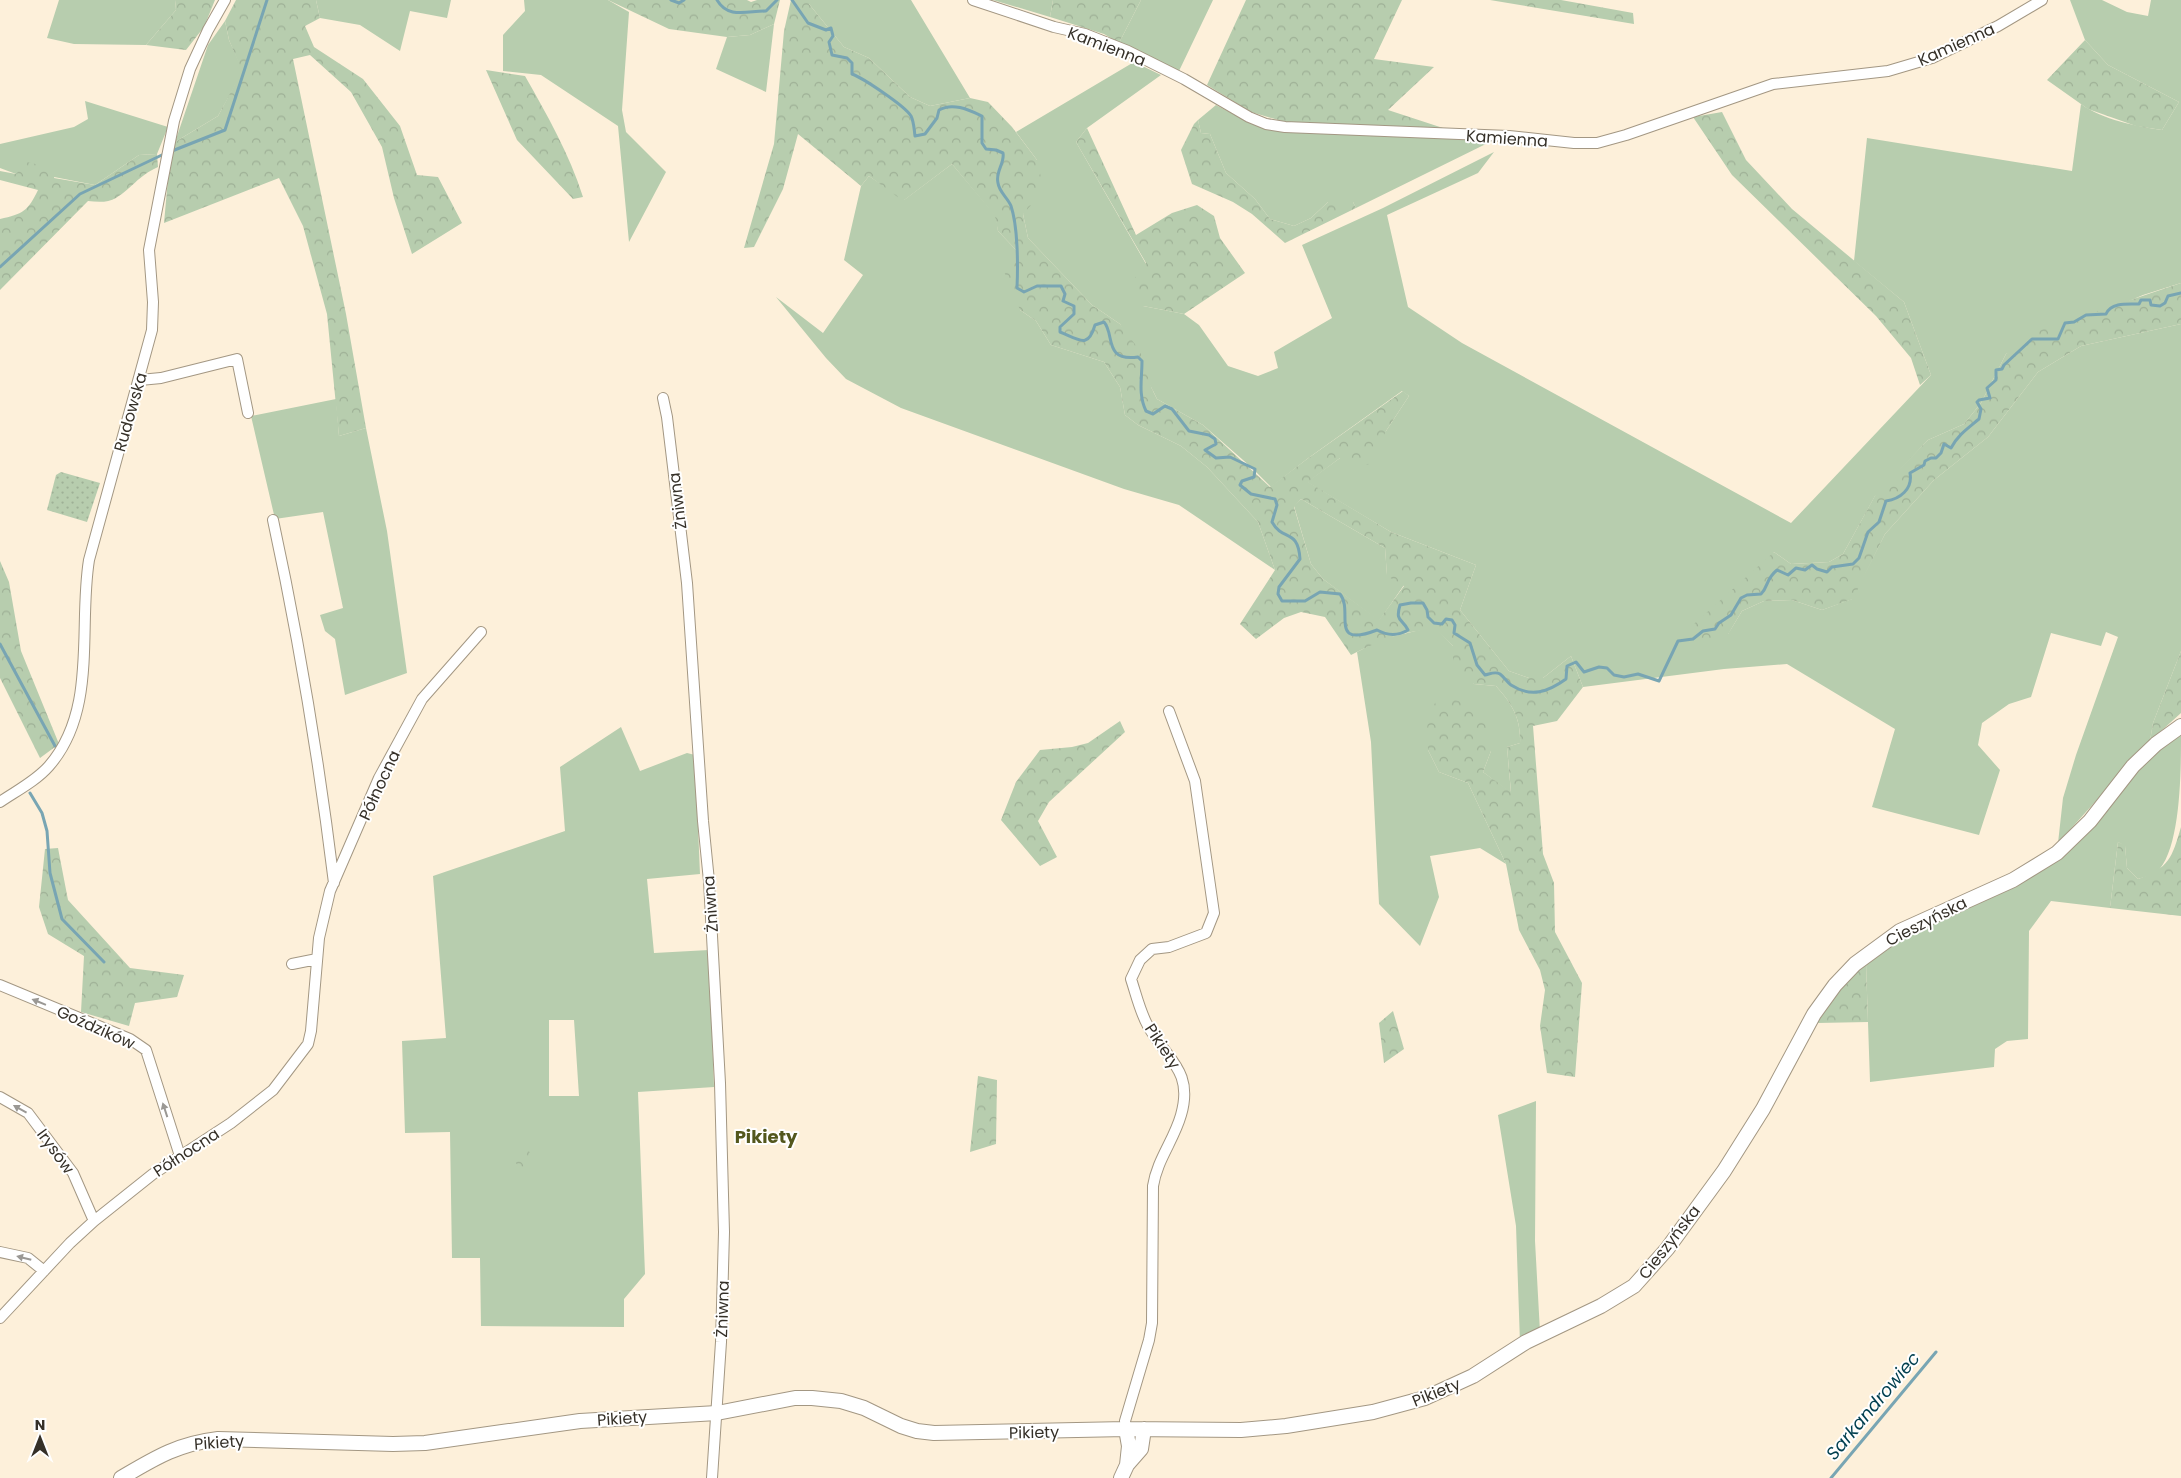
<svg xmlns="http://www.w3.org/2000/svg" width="2181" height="1478" viewBox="0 0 2181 1478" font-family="Poppins,sans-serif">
	<defs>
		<pattern id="forest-crowns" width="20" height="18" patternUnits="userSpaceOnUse" patternTransform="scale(1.25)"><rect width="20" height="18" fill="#b7cdae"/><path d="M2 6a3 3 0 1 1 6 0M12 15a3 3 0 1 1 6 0" fill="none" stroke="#9eb096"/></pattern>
		<pattern id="park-dots" width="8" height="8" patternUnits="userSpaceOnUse" patternTransform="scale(1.25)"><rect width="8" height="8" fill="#b7cdae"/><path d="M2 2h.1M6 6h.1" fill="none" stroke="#9eb096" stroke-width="1.8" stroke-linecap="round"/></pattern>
	</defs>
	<rect width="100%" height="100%" fill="#fdf0da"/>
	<path fill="#b7cdae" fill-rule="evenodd" d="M59,0h116l1,10 -30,35 -72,-1 -27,-6z
		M316,0h135l-4,18 -37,-7 -10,40 -40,-26 -40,-7z
		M524,0h84l21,12 -7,98 4,22 40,40 -37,70 -11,-116 -77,-51 -38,-4v-36l22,-24z
		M809,0h102l59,98 -40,8 -20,-9 -41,-39 -25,-11 -35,-43z
		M993,0h60l-3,17z
		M1141,0h72l-34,71 -60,-28z
		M2070,0h32l25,12 21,4 3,-16h30v283l-38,12 -137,59 -25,49 -17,21 -36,16 -53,56 -32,58 -14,8 -38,2 -17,-12 -46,82 14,-23 22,-10 28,-1 30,10 30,-11 33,-65 49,-54 54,-43 50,-65 43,-26 100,-22v327l-28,72 -3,18 -92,102 5,-45 13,-43 42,-118 -12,-5 -5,14 -50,-13 -20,64 -22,7 -27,19 -4,22 22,25 -21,65 -107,-28 23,-78 -108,-65 -63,5 -141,18 -12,-31 -28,22h-14l-20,-7 -49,-61 16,-45 -85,-33 -84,-50 33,-24 46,-27 23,-35 -7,-5 -95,68 -36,28 -20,-20 -48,-42 -46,-26 -37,-75 -28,-19 -64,-67 -5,-24 14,-54 -21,-28 118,-70 27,13 -74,53 -11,14 70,122 -3,42 41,8 15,11 29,41 30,10 20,-8 -4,-16 58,-34 -30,-73 81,-37 111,-56 -16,21 -91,42 21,92 54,36 329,180 140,-148 -27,-73 -50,-41 13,-123 205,33 9,-67c22,16 55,22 81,26l17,-28 -71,-37 -23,-25z
		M225,21l4,19 14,31 -25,45 -43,26 33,-97z
		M774,24l-8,68 -50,-23 11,-32 23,-2z
		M85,101l83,26 -11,27 -18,1 -44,30 -41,-8 -38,-3 -16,-6v-24l74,-17 14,-8z
		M1216,105l34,18 30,9 216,7 -140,69 -3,-6h-25l-17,16 -17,8 -24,-7 -15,-20 -29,-26 -16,-39 -9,-1 -3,-13z
		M952,164l44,52 2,15 19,20 3,59 16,11 15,24 53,17 16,25 5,28 13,10 43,21 26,21 51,55 17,48 -96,-65 -55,-16 -223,-81 -55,-29 -20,-21 -50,-61 47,36 40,-58 -19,-15 17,-74 8,-10 35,24z
		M336,399l3,37 27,-8 21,103 20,142 -62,22 -10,-56 -10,-8 -5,-16 23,-7 -20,-96 -48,7 -24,-103z
		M1301,499l84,49 2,27 17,10 -25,36 -56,-42 -12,-15 -17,-58z
		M1420,630h17l16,16 21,38 22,2c16,18 25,32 24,57l-13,4 4,46 -28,-21 8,-21 -63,-1 11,22 29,11 38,81 -26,-16 -50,8 9,41 -19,49 -41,-42 -8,-162 -14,-90 25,-13z
		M621,727l19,44 47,-18 8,2 5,119 -53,5 7,74 55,-3 5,137 -76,5 7,182 -21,25v28l-143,-1 -1,-68h-28l-2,-126 -45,1 -3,-92 44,-3 -13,-162 132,-45 -5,-64zM549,1020h25l5,76h-30z
		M2181,735c0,36 0,116 -25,138 -5,3 -13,4 -18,6l-11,-11 -2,-22 -7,-4 -8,66 -59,-7 -22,30 -1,108 -21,2 -12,8 -1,18 -124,15 -4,-119 42,-30 117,-54 36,-20 83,-94 24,-23z
		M1536,1101l-1,140 5,91 -20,11 -4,-117 -18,-111z"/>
	<path fill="url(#forest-crowns)" fill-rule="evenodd" d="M175,0h40l-11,27 -18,23 -40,-5 30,-35z
		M236,0h80l4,18 -15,8 9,21 49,32 37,47 17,49 21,2 24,46 -50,31 -18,-56 -12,-51 -31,-55 -41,-37 -17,4 53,255 20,114 -27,8 -12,-122 -24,-88 -24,-48 -115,45 4,-44 7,-37 43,-26 24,-45 -13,-31 -4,-19z
		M608,0h139l4,2 6,-2h23l-6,24 -24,11 -23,2 -58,-8z
		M791,0h18v4l35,43 25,11 41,39 20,9 40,-8 18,4 24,25 25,33 7,31 -21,23 5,24 64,67 28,19 20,27 12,38 5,10 46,26 67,62 37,-28 96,-68 6,5 -23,35 -18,34 -28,-7 -32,24 83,50 85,33 -16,45 49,61 20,7h14l28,-22 12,31 -26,34 -24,5 10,128 11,29 1,49 27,51 -7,94 -28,-4 -7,-47 5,-36 -5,-20 -21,-40 -13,-66 -38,-81 -29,-11 -11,-22 -1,-34 10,-16c18,-3 31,3 46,13l8,38 -8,21 28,20 -4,-45 13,-4c1,-25 -8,-39 -24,-57l-22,-2 -21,-16v-22l-17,-16c-31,-1 -57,11 -85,25l-26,-38 -24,-5 -17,6 -28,21 -16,-15 35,-54 -17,-48 -51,-55 -26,-21 -43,-21 -13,-10 -5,-28 -16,-25 -53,-17 -15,-24 -16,-11 -17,-41 14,-18 -19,-20 -3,-15 -43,-52 -49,37 -34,-25 -8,10 -63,-52 -15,55 -29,58 -10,1 30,-104 10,-113zM1301,499l84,49 2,28 17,10 -25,34 -56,-41 -12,-15 -17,-57z
		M1053,0h88l-22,43 -15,-9 -54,-17z
		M1246,0h156l-28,59 60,8 -46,43 55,18 -158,-6 -34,-10 -44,-27z
		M1490,0h71l72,13 1,11z
		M2085,40l23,25 71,37 -17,28 -26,-4 -48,-17 -41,-29z
		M486,70l39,6c22,39 44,77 58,121l-10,2 -56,-59z
		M1722,112l24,48 46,49 112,93 27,73 -11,10 -9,-27 -35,-42 -144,-141 -39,-58z
		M1198,120l3,13 9,1 16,39 29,26 15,20 24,7 17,-8 17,-16h25l3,6 -71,35 -33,-29 -19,-12 -41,-18 -11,-34 13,-26z
		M1087,128l49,107 36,-22 25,-8 17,11 6,22 25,35 -61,41 -41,-8 -14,-20 17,-23 -70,-121z
		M157,154l1,13c-20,9 -26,21 -42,31 -8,5 -19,4 -28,3l-88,89v-71c23,-5 28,-8 38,-29l-38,-10v-9l16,3 11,-12 29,7 -2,9 41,7 44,-30z
		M2181,283v41l-100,22 -43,26 -50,65 -54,43 -49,54 -32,65 -31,11 -30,-10 -28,1 -22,10 -14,23 -10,5 -27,2 -6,-9 89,-80 17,12 38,-2 14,-8 34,-62 51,-52 36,-16 17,-21 25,-49 29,-22z
		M0,561l9,21 12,69 38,93 -19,14 -40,-80z
		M2181,651v62l-31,28 3,-18z
		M1120,721l5,11 -76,70 -11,19 19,36 -17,9 -39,-46 15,-38 24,-32 32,-3 16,-4z
		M2181,827v89l-71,-8 8,-66 7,3 2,23 11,11c31,-11 34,-21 43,-52z
		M58,848l10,52 62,68 54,7 -7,22 -42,6 -6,23 -48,-14 3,-56 -36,-22 -9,-27 6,-58z
		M1866,963l2,59 -51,1 16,-31z
		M1393,1011l11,38 -20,14 -5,-40z
		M978,1076l19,4 -1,64 -26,8z
		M514 1158a9 9 0 1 1 18 0a9 9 0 1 1-18 0Z"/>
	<path fill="url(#park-dots)" d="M61,472l39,11 -13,39 -40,-12 9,-35z"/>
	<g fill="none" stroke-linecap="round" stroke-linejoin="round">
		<path stroke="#78a5b3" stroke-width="3" d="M671,0l8,3 5,-3
			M717,0c11,19 30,11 49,11l11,-11
			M792,0l16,23 18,7 5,-2 2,8 -4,6 3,13 15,3 5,5v11c11,4 53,32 59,42 3,6 3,13 4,20l10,-2 12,-16 2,-8c14,-8 30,0 43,6v27l4,6 10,1 7,3c2,10 -8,19 -5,30 1,9 10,15 13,23 7,21 7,60 6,82l7,4 13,-6h24l4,8 -2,7 11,5v8l-14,13v5c20,8 28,17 35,-7l9,-3c11,12 -1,40 34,35l4,4c0,18 -4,33 4,50l7,3 12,-8 7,3 17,22 20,4 6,4 1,5 -11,6 11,8 14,-1 25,12 -1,8 -12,4 -2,4 11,9 24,5 2,6 -5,17c11,20 26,6 28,37l-21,28 -1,7 4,7h23l15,-9 20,2c14,17 -12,55 37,36 11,6 21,6 31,0 -6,-12 -13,-8 -8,-25l11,-2h12l4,7 1,7 6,6 8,1 4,-5 6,1 3,5 -1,8 16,10 7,22 8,10c5,-1 10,-4 15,-1 4,3 7,8 11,11 20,13 37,7 55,-6l1,-13 9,-4 8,10 15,-5 8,1 7,7 10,2 14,-3 21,7 19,-40 15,-2 10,-8 12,-2 4,-6 12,-8 10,-17 6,-3 14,-1c8,-8 4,-14 16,-24l11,5 8,-7 9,2 7,-5 5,4 10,3 5,-5 21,-3 6,-6 9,-26 11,-10 7,-21c14,-2 27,-12 24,-28l14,-8 1,-4 6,-3h5l5,-5 3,-9 7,4c7,-13 16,-19 28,-29l2,-10 -4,-7 2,-2 11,-2 -3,-10 9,-8v-10l6,-1 2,-4 28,-26h26l7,-16 9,-1 12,-7 20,-1c5,-12 22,-10 33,-10l2,-4h9l1,5 9,1 5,-3 3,-7 13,-3
			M172,151l53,-21 42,-130
			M0,267l80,-73 84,-40
			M0,644l55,102
			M30,793l12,20 5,18 3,42 12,46 42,43
			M1831,1478l105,-126"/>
		<g stroke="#a39783" stroke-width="12">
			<path id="street" d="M973,0l81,27 31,7 43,17 56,28 65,38 17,7 19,3 224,9 65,7h23l29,-8 147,-51 115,-13 44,-13 66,-32 44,-26
				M140,380l21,-2 76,-19 11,54
				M663,398l4,19 20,166 16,238 6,60 11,202 4,149 -3,110 -9,136
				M273,520c26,120 46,241 61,363
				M0,802c16,-11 36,-21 49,-36 49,-56 29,-139 40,-206l63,-230 1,-28 -4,-52 25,-129 16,-52 18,-39 17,-30
				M292,964l25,-5
				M0,985l130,54 16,11 34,106
				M0,1097l28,16 45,60 21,48
				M0,1252l28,6 16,13
				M0,1318l70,-75 24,-22 59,-47 78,-51 42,-33 35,-46 3,-13 8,-93 11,-47 49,-113 43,-79 59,-67
				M1126,1429l-1,-8 24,-81 3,-17 1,-137c4,-26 21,-46 28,-71 13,-45 -15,-56 -33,-89 -8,-14 -12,-32 -17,-47l9,-19 12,-11 17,-2 37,-14 8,-20 -19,-132 -26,-70"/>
		</g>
		<g stroke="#a39783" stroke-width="16">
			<path id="secondary" d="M1126,1429l3,17 -2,19
				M121,1478c34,-20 56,-34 97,-39l175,5 32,-1 155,-22 137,-8 78,-15h17l29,3 23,7 37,18 16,5 17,2 192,-4 115,1 45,-4 87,-14 52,-14 48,-22 53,-34 75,-36 33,-20 33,-37 57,-78 39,-62 51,-95 21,-29 20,-21 45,-33 113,-51 44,-27 33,-32 43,-55 23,-22 25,-18
				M1121,1478l6,-13 14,-16 3,-20"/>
		</g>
		<use href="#street" stroke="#fff" stroke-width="10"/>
		<use href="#secondary" stroke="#fff" stroke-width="14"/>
	</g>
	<defs><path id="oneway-solid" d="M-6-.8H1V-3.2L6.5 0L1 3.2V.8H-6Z" transform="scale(1.25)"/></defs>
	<g fill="#9a9894">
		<use href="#oneway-solid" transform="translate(39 1002) rotate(-158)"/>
		<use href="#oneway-solid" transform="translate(20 1109) rotate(-151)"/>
		<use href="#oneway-solid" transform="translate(165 1110) rotate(-108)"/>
		<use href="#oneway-solid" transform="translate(24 1258) rotate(-166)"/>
	</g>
	<g text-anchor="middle" stroke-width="4" stroke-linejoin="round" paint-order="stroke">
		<g font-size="16" fill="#353028" stroke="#fff">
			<text transform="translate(1956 44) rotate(-24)" y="6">Kamienna</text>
			<text transform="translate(1107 46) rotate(21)" y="6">Kamienna</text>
			<text transform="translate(1507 138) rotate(4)" y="6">Kamienna</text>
			<text transform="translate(130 412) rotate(-74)" y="6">Rudowska</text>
			<text transform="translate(677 501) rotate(-97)" y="6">Żniwna</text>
			<text transform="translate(379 785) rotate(-65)" y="6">Północna</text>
			<text transform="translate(710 904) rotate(-94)" y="6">Żniwna</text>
			<text transform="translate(1926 921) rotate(-27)" y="6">Cieszyńska</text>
			<text transform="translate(96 1027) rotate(24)" y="6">Goździków</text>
			<text transform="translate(1163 1046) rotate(57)" y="6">Pikiety</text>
			<text transform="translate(56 1151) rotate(54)" y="6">Irysów</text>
			<text transform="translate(186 1152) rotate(-33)" y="6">Północna</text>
			<text transform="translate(1669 1242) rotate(-52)" y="6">Cieszyńska</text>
			<text transform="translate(722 1309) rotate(-88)" y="6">Żniwna</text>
			<text transform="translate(1436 1392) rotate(-22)" y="6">Pikiety</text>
			<text transform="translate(622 1418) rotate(-4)" y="6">Pikiety</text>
			<text transform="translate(1034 1432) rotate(-1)" y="6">Pikiety</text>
			<text transform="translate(219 1442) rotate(-4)" y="6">Pikiety</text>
		</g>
		<g font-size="18" font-weight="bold" fill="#53571d" stroke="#fff">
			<text x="766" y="1143">Pikiety</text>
		</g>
		<g font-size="18" font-style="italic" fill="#013f4f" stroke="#fff">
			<text transform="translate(1873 1406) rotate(-50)" y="6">Sarkandrowiec</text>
		</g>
	</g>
	<g transform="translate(40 1438)" stroke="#ffffff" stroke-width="4" paint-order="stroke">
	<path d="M0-4L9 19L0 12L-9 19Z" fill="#353028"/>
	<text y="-8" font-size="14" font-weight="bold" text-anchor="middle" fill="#353028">N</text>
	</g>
</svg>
